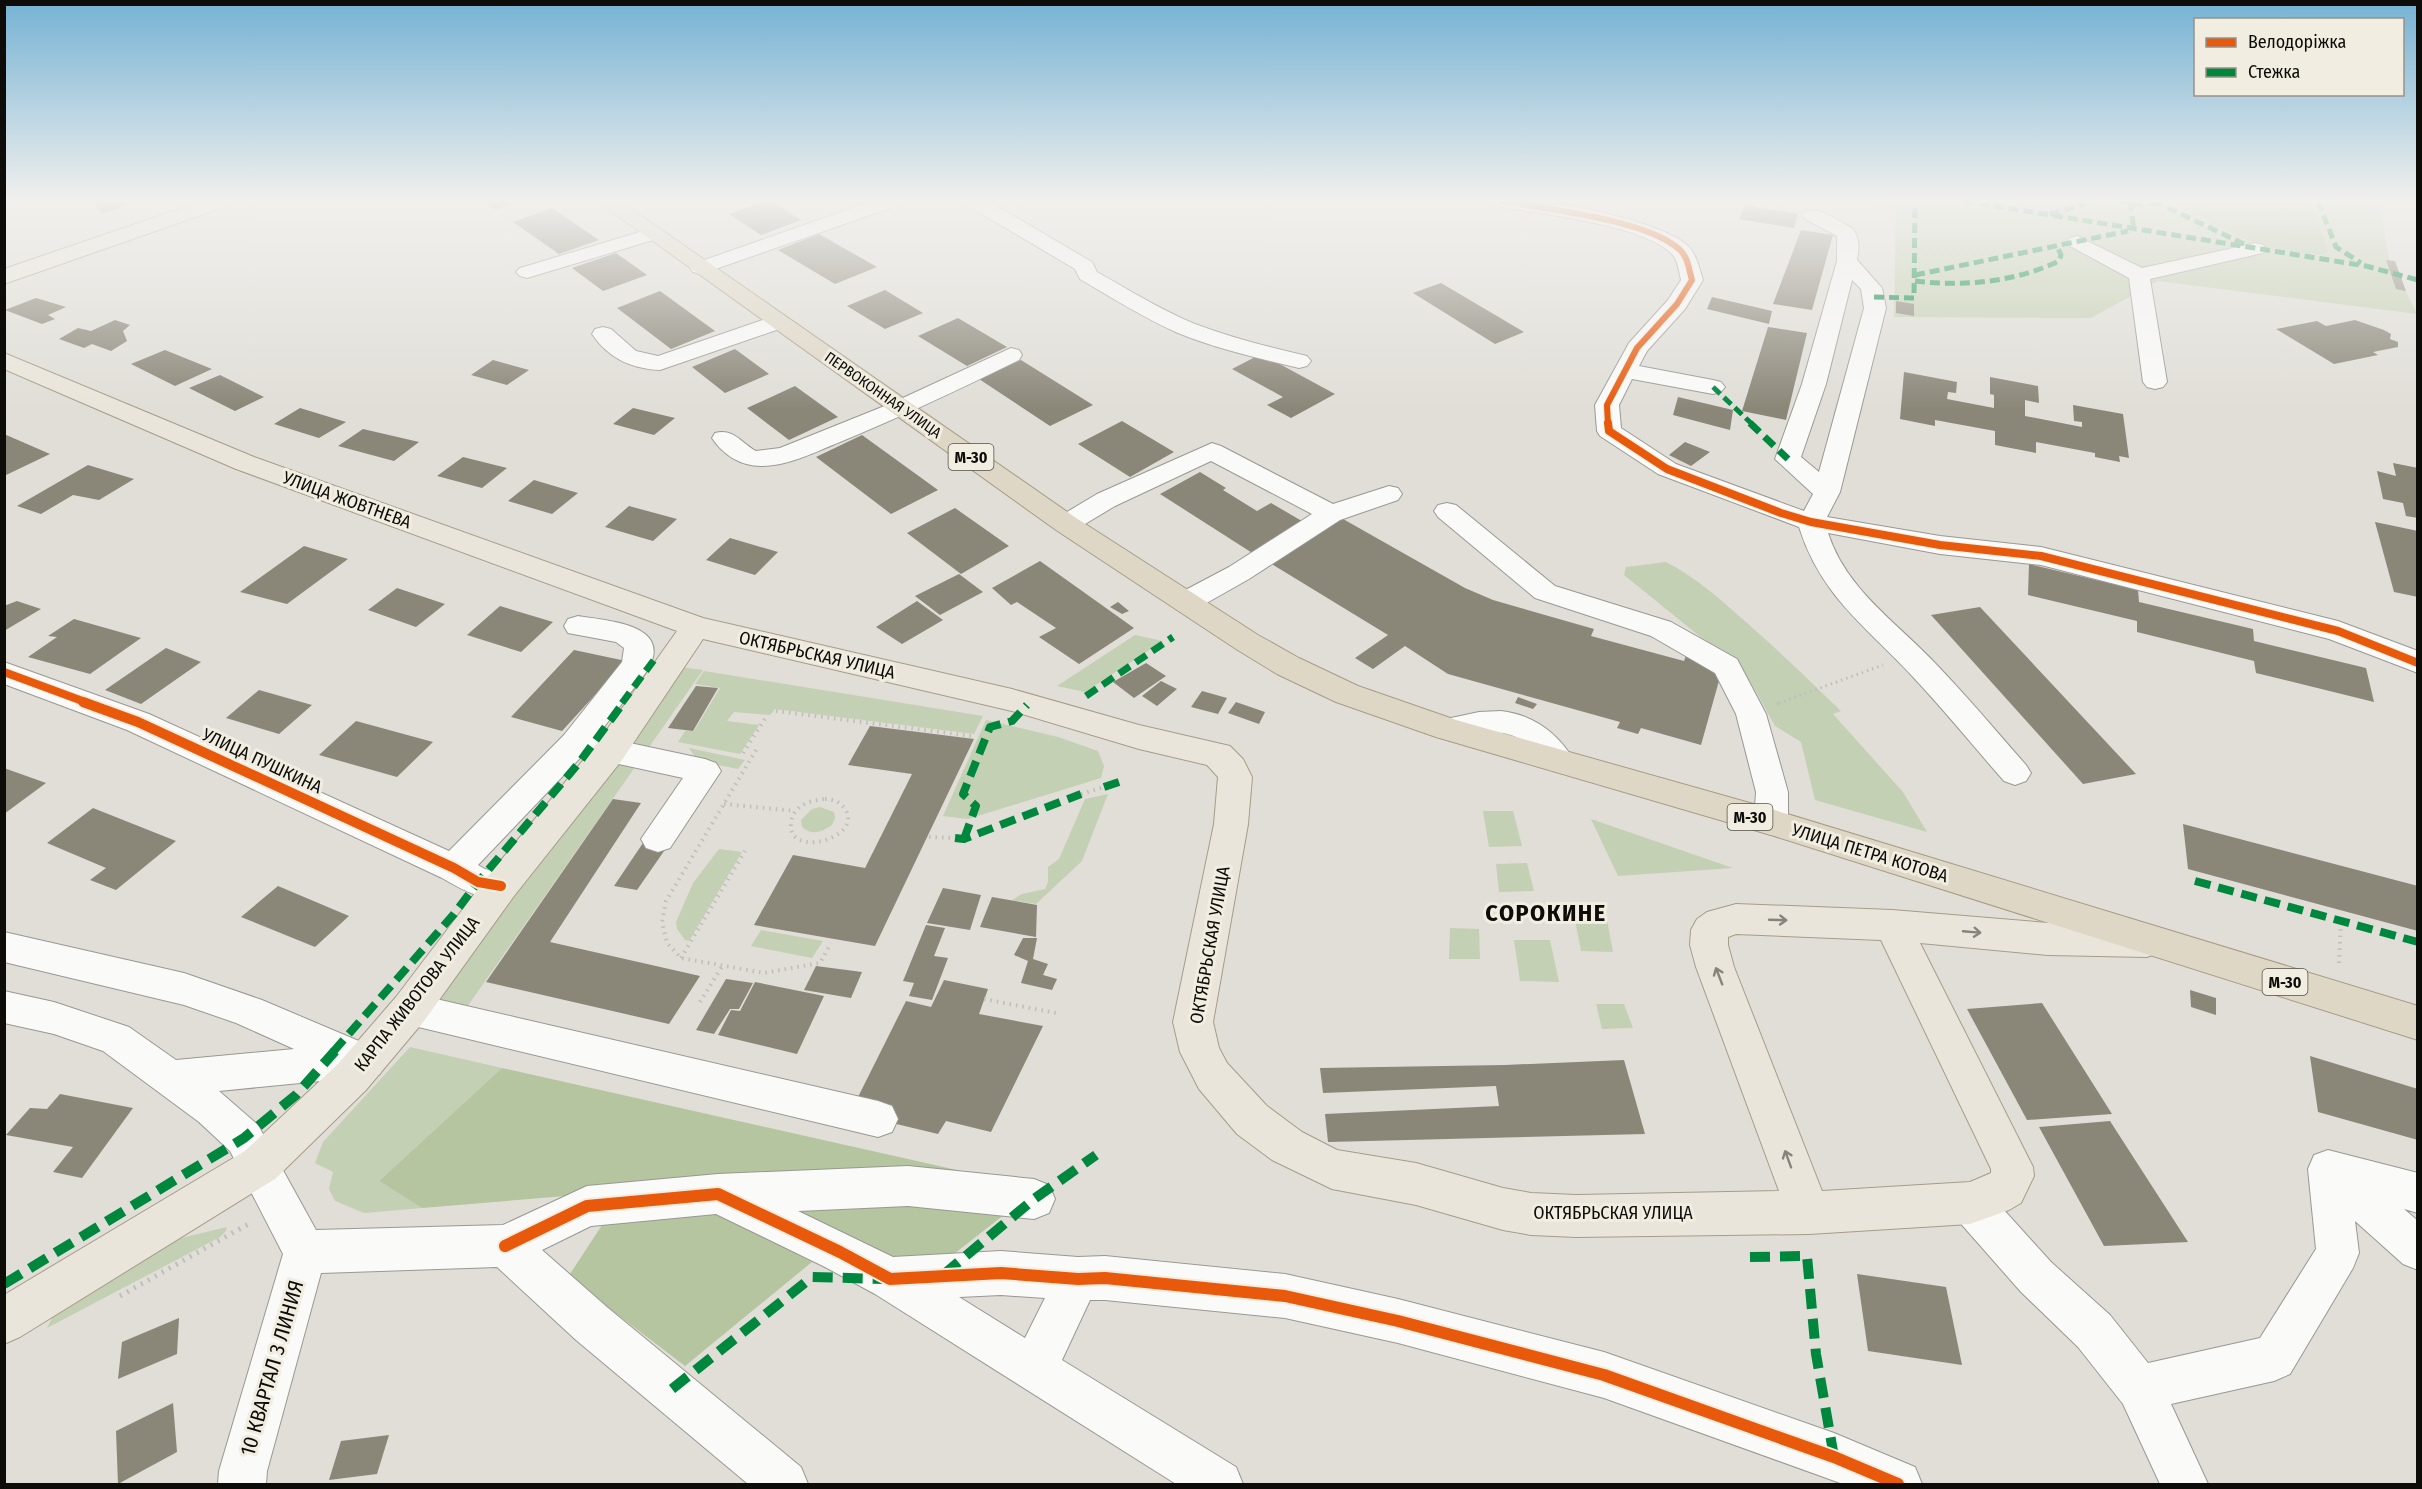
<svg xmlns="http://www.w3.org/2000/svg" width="2422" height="1489" viewBox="0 0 2422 1489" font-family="'Fira Sans Condensed',sans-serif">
	<rect width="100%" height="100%" fill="#e0ded7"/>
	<path fill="#c4d0b3" d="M1864,201h515l10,57 28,56 -259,-33 -67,37 -197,-1 2,-109z
		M1666,562c31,16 55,38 81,61 32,28 63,58 94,88l-8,3 70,78 24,40 -112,-32 -14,-58 -26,-16 -25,-45 -21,-21 -105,-85 2,-8z
		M1135,635l28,6 -78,51 -28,-6z
		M680,667l23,3 -236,337 -35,-7z
		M704,671l279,45 -9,18 -199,-25 -5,6 -36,-3 -7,9 32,4 -19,29 -62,-12 7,-11h9l26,-43 -25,-4z
		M986,720l72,17 40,14 6,15 -3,12 -133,41 -25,-3z
		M689,748l56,12 -7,9 -40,-8z
		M1108,794l-26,67 -46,43 -24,-4 10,-6 23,-5 3,-7v-15l11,-8 26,-60z
		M820,807l14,5 1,6 -3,7c-10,7 -20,11 -30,2l-1,-7 11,-11z
		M1483,811h30l9,35 -33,1z
		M1591,819l142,49 -115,8z
		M719,849l23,3 -53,89 -4,-1 -8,-11 -1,-7 17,-39z
		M1527,863l7,28 -35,1 -3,-28z
		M1575,920h32l6,32 -32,-1z
		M1450,928l29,1 1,30h-31z
		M761,930l62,11 -11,17 -61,-12z
		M1514,940h36l9,42 -39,-1z
		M1596,1004h28l9,24 -31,1z
		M410,1047l92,21 -123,113 43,27 -58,5 -29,-12 -6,-12 4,-17 -18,-9 8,-21z
		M227,1227l-1,4 -6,6 -173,91 8,-16 126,-74z"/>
	<path fill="#b5c59f" d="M2183,201h127l18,50 -4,3h-8l-56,-8 -82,-39z
		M502,1068l517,116 -297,-1 -300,25 -43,-27z
		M754,1200l265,3 -74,58 -52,8z
		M700,1204l112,58 -127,104 -117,-89 38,-58z"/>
	<path fill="#8a8678" d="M92,201h39l3,3 -32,9z
		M484,201h36l-25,9z
		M764,201h7l30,19 -40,15 -32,-21z
		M1745,205l53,9 -4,14 -55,-9z
		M552,208l47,32 -40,14 -46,-32z
		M1801,230l32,5 -21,75 -39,-6z
		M819,234l58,33 -42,17 -57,-34z
		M616,253l31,22 -44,16 -31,-23z
		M2386,260l9,1 11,30 -10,-2z
		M1441,283l83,49 -29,12 -82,-51z
		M885,290l38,23 -38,16 -38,-23z
		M660,291l55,40 -44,18 -54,-41z
		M1712,297l60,14 -3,13 -62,-15z
		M36,298l30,9 -18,8 7,4 -13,5 -37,-14z
		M1896,301l18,3v12l-18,-3z
		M958,318l49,29 -40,19 -49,-30z
		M115,320l15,5 -7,6 4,10 -16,10 -19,-7 -8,4 -25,-9 19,-11 13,3z
		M2355,320l29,10 7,4 -1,5 8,3v5l-25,5 5,3 -44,9 -58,-35 41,-8 9,5z
		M1768,327l39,6 -21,87 -44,-9z
		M735,349l34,25 -44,19 -33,-26z
		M165,350l47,19 -37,17 -44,-22z
		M1261,354l74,40 -44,24 -24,-13 16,-8 -51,-28z
		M493,360l36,10 -22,15 -36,-10z
		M1021,360l72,45 -43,21 -71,-47z
		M1904,372l53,10 -1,11 -8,-1 -1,7 47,9v-13l-4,-1v-17l48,9 1,17 -14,-3v16l57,11v-5l-8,-1 -1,-16 50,9 6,44 -10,-2 1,6 -25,-5v-4l-59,-11v11l-41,-8v-14l-60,-11v6l-35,-7z
		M220,375l44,22 -29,14 -46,-23z
		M795,386l43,31 -49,23 -42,-32z
		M1678,397l55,13 -3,20 -57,-15z
		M300,408l46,14 -27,16 -45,-14z
		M633,408l42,10 -21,17 -41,-11z
		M1122,421l52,31 -44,25 -52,-33z
		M363,429l56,13 -25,19 -56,-15z
		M4,434l46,20 -46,22z
		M862,435l76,55 -47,24 -75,-57z
		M1685,442l25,10 -19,14 -22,-11z
		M463,457l44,11 -25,20 -45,-12z
		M2393,463l25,5v50l-12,-2 -3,-13 -20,-4 -6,-28 19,5z
		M88,465l46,14 -35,21 -26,-5 -32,19 -24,-8z
		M1200,472l26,16 -3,2 34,21 14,-8 36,21 -50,32 -97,-62z
		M534,480l44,13 -26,21 -44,-13z
		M629,506l48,13 -24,22 -48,-14z
		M955,508l54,38 -48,28 -54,-41z
		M1336,515l129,73 28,12 101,29 -3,7 93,25 3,-8 35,17 -21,75 -60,-17 -3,6 -21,-6 3,-6 -172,-48 -43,-28 -32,23 -18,-11 33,-23 -123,-75z
		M2375,522l43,9v66l-24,-5z
		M730,538l48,14 -23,23 -49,-15z
		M304,546l44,13 -61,45 -47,-12z
		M1040,561l94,67 -55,36 -40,-27 17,-9 -39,-26 -6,3 -19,-17z
		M2029,564l109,26 1,12 114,27 1,12 112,27 8,34 -118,-29 -2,-12 -117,-29v-11l-109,-26z
		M959,574l24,18 -43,23 -25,-19z
		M397,588l48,16 -29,23 -48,-17z
		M17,601l24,8 -37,22v-25z
		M917,601l26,19 -41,24 -26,-17z
		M1118,602l11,9 -7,3 -12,-7z
		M500,606l53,16 -32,30 -54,-17z
		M1980,607l156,167 -53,10 -152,-169z
		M74,619l67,19 -51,36 -62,-17 29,-20 -9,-1z
		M166,648l35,14 -60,42 -36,-14z
		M574,650l52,11 -64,70 -51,-14z
		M1146,663l20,13 -32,22 -21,-16z
		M1161,681l16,8 -20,17 -15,-10z
		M696,686l22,2 -25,43 -25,-3z
		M259,690l53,15 -33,29 -53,-16z
		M1202,691l25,7 -9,16 -27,-7z
		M1518,697l19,7 -4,5 -18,-6z
		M1236,702l29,10 -6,12 -31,-11z
		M356,721l77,21 -36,35 -78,-22z
		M870,726l104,13 -99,207 -121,-21 39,-70 72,13 47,-94 -64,-9z
		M4,768l42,15 -42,31z
		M613,799l28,4 -91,139 150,34 -31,48 -183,-42z
		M93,808l83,33 -60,49 -26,-10 16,-12 -59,-25z
		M2183,824l235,62v45l-230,-62z
		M647,837l24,4 -34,49 -23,-4z
		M278,886l71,30 -34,31 -74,-30z
		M943,888l38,7 -11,35 -43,-7z
		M992,897l45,8 -1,32 -56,-10z
		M926,925l19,3 -11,28 14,2 -16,42 -23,-4 5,-13 -11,-2z
		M1023,938h14l-4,21 15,5 -5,11 14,4 -5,11 -31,-7 7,-22 -14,-6z
		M816,966l46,6 -11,26 -47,-8z
		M726,979l27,4 -14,26h-9l-16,25 -18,-4z
		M944,980l44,9 -9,25 64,12 -52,106 -45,-11 -8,13 -50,-12 -32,-21 50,-100 25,6z
		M755,982l69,14 -27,58 -79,-19 13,-25 9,1z
		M2190,990l26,8v17l-25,-8z
		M2042,1003l70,111 -85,6 -60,-111z
		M2310,1056l108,33v51l-100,-28z
		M1624,1060l21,74 -317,8 -3,-28 174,-8 -3,-20 -173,7 -3,-25 185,-3z
		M60,1094l73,14 -51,70 -29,-6 20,-25 -67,-12 24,-27 17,1z
		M2110,1121l78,121 -84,4 -65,-119z
		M1857,1274l89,13 16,78 -94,-14z
		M179,1318l-2,36 -59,25 4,-37z
		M173,1403l4,49 -59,32 -2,-53z
		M389,1435l-12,39 -48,6 12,-39z"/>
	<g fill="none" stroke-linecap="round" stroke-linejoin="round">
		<g stroke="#999893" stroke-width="2">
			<path id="minor" d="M873,201h29l-3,4 -192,67 -7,2 -7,-2 -3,-4 3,-4z
				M964,201h24l104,61 5,10c32,18 64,38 98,52 37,14 74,23 112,32l4,5 -4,5 -8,2c-41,-10 -82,-19 -121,-35 -34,-15 -66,-35 -98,-54l-5,-10 -108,-64z
				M1492,201c14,0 28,-1 42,0 33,2 131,22 154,45 9,9 11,22 15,34l-18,29 -38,42 -8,15 74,14 8,2 4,5 -4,5 -8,2 -81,-15 -13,26 2,23 55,36 128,47 9,-17 -38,-35 27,-75 35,-123v-25l-32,-17 -3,-4 3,-4c16,-4 34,10 48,18 7,10 6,19 4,31l25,28 4,20 -46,184 -13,25 113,19 101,11 297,74 80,30v22l-89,-34 -288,-74 -101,-11 -112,-21c18,56 67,88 106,129 32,33 62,69 92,103l5,8 -5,8 -11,4 -11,-4c-30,-34 -59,-70 -90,-103 -47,-51 -93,-81 -115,-151l-141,-53 -58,-38 -3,-5 -2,-26 34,-62 39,-43 13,-20c-2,-8 -3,-20 -9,-26 -29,-29 -129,-40 -170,-47l-7,-2zM1852,280l9,9 3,19 -45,164 -18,-15 25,-73z
				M653,228l7,2 3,4 -3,4 -133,40 -7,-2 -4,-4 4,-4z
				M2077,236l65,32 114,-25 7,2 3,4 -3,4 -113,26 17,103 -4,5 -8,2 -8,-2 -4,-5 -14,-104 -59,-32 -3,-4 3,-4z
				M777,315l8,2 3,5 -3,5 -125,43c-28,-1 -52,-12 -68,-36l3,-5 8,-2 8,2 25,22 22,5z
				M1011,348l8,2 3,5 -3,5c-59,29 -118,57 -179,82 -25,10 -51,24 -79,24 -20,0 -38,-11 -49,-28l3,-5c19,-5 26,10 41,18l24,-3 112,-45z
				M1212,443l9,3 112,58 56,-18 9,2 4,6 -4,6 -58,20 -91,59 -53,30 -10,2 -10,-2 -4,-7 4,-7 53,-28 83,-53 -101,-53 -96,45 -40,24 -9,2 -9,-2 -4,-6 4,-6 40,-24z
				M1447,503l9,2 99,81 116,36 66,37 29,55 22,78v30l-5,9 -12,4 -12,-4 -5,-9 2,-30 -20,-78 -21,-41 -64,-37 -116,-38 -97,-81 -4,-6 4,-6z
				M578,616c30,5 97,8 69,55l-50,65 108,23 11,4 5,8 -51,77 -12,4 -12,-4 -5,-9 42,-61 -101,-22 -104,109 7,4 28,7 5,10 -5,10c-26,8 -49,-5 -71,-18l-315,-148 -123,-46v-22l145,52 300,137 115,-116 58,-73 2,-14 -8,-6 -48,-9 -4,-7 4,-7z
				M1501,711c33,4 57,22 74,51l-5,8c-32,10 -32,-26 -59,-35 -24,-9 -50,9 -74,2l-5,-8 5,-8 42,-9z
				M4,932l180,41 78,27 118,50 5,12 -5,12 -9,3 -5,12 -14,6 -31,-14 -102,10 39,34 58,105 187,-5 84,-39 131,-12 190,-8 126,13 15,6 6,14 -6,14 -15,6 -126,-13 -110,5 95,46 108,-6 77,6 27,-1 180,18 113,25 206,53 230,81 81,34 7,17h-79l-239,-86 -206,-55 -113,-25 -180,-18h-15l-28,60 174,107 7,17h-67l-301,-190 -50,-27 -109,-53 -125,12 -49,24 66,58 193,159 7,17h-60l-172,-144 -79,-73 -176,6 -54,198 -1,13h-48l1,-13 64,-217 -53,-103 -31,-29 -96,-71 -49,-17 -50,-11v-32l50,11 75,25 47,33 118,-11 -58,-26 -52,-18 -180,-43zM1001,1295l44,3 -20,40 -66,-41z
				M410,993l468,108 14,5 6,13 -6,13 -14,5 -468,-112 -13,-5 -6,-11 6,-11z
				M2328,1150l90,23v40l-14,-4 14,12v49l-15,-6 -48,-43 4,32 -6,15 -63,106 -16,7 -103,23 37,80h-48l-37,-80 -45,-57 -57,-55 -66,-75 -6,-14 6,-14 15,-6 15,6 66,73 59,53 38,48 112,-25 56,-89 -8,-80 6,-14z"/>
		</g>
		<g stroke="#a69d87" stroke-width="2">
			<path id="major" d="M203,201h30l-3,4 -226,79v-15z
				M4,353l250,104 449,161 309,71 127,36 91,21 13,13 9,18 -4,47 -35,198 6,26 8,15 40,43 35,26 35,18 79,13 87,25 28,5 45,2 203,-4 -83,-224 -6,-22 1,-15 6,-11 10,-7 29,-8 156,6 156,13 99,2 13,5 6,11 -6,11 -13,5 -99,-2 -128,-12 113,224 1,9 -13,27 -12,7 -39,14 -161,10 -233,3 -45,-2 -28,-5 -87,-25 -84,-16 -60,-29 -35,-26 -38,-45 -19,-37 -7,-30 41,-198 4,-47 -11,-12 -68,-16 -127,-38 -309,-72 -81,121 -108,136 -90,125 -58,69 -91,89 -255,158 -16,7v-49l241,-144 93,-87 58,-67 92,-121 110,-134 79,-111 -441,-162 -232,-100zM1736,934l145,6 110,229v4l-21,9 -148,9 -88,-224 -6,-22v-8z"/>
		</g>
		<g stroke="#a69d87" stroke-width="2">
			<path id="highway" d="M597,201h23l456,317 182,117 41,23 59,28 98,34 315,89 647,197v34l-647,-205 -335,-98 -100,-35 -59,-28 -41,-25 -180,-119z"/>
		</g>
		<path stroke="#bfbebc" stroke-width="3" stroke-dasharray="1.5 4" stroke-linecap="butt" d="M1779,703l104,-38"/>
		<path stroke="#bfbebc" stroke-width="4" stroke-dasharray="1.5 5" stroke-linecap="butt" d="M1777,704l6,-2
			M776,711l195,25
			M756,750l-90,151 -4,21 5,21 14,15 83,15 56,-10 11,-20
			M743,753l22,-34
			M1081,794l23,-7
			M825,799c8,0 16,3 20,10 19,29 -57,50 -54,15 1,-18 19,-24 34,-25z
			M724,804l71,7
			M929,837l26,1
			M681,958l64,-107
			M2339,963l2,-42
			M984,999l72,14
			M700,1002l23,-37"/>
		<path stroke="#bfbebc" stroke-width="5" stroke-dasharray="2 6" stroke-linecap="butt" d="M120,1296l132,-74"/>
		<use href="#minor" fill="#fafaf9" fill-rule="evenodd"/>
		<use href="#major" fill="#eae5da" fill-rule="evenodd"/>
		<use href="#highway" fill="#dfd7c5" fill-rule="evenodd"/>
		<path stroke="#00873e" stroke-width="5" stroke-dasharray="10 5" stroke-linecap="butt" d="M1964,201l402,65 52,14
			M2118,201l24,4 20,-3
			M2130,201l4,29
			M2154,201l90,43
			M2318,201l18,46 25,16
			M2050,214l46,-13
			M1915,275l213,-44
			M1915,281c48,6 100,1 144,-20l2,-6 -4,-9
			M1874,297l40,1 1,-97
			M1713,387l39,37"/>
		<path stroke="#00873e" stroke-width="7" stroke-dasharray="13 7" stroke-linecap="butt" d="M1750,423l38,36
			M1086,696l87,-59
			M622,703l32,-43"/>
		<path stroke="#00873e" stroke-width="8" stroke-dasharray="16 8" stroke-linecap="butt" d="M1104,787l15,-5
			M955,838l9,1 117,-45
			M964,839l12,-33 -13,-12 27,-67 22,-6 15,-16
			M2195,881l223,61
			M333,1052l121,-138 24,-32 100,-118 46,-62"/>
		<path stroke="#00873e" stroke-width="10" stroke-dasharray="20 10" stroke-linecap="butt" d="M1750,1257l57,-1 9,98 18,103
			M943,1275l91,-76 62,-44
			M4,1284l240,-146 52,-43 39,-44
			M672,1389l140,-112 73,2"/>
		<g stroke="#f1ede0" stroke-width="8">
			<path id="cycleway-far3" d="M1502,201c44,8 147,19 178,49 8,7 9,20 12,30l-15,24 -40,44 -30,57 1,19"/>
		</g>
		<g stroke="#f1ede0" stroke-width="10">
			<path id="cycleway-far2" d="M1608,423l1,8 58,38 114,44 30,9 129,23 101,11 297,75 80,32
				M4,672l84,31"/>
		</g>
		<g stroke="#f1ede0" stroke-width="14">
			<path id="cycleway-far1" d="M83,702l55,20 316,146 24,14 23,4"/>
		</g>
		<g stroke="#f1ede0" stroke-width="16">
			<path id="cycleway" d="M505,1246l82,-40 131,-12 122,58 50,27 111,-6 77,6 27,-1 180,18 113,25 206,54 230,82 64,27"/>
		</g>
		<use href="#cycleway-far3" stroke="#e8590c" stroke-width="6"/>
		<use href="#cycleway-far2" stroke="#e8590c" stroke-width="8"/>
		<use href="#cycleway-far1" stroke="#e8590c" stroke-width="10"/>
		<use href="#cycleway" stroke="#e8590c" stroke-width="12"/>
	</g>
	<defs><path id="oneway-shaft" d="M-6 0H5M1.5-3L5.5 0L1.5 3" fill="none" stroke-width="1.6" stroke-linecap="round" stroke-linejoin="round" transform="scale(1.5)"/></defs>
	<g stroke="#87837c">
		<use href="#oneway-shaft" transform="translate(1778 920) rotate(2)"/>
		<use href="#oneway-shaft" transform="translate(1972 932) rotate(5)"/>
		<use href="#oneway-shaft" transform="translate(1719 976) rotate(-111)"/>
		<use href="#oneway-shaft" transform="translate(1788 1159) rotate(-110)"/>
	</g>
	<linearGradient id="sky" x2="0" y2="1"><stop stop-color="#75b2d4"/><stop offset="0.49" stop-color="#f1f0ed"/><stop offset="1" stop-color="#f1f0ed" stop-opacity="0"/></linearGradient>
	<rect width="2422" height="409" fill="url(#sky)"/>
	<g text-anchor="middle" stroke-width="6" stroke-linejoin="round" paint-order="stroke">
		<g font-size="15" fill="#0d0c08" stroke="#f1ede0">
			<text transform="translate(883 395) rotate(35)" y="5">ПЕРВОКОННАЯ УЛИЦА</text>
		</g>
		<g fill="#f1ede0" stroke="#515049" stroke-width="1.5">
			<rect x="948.5" y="444" width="45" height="26" rx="4.5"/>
			<rect x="1727.5" y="804" width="45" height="26" rx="4.5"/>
			<rect x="2262.5" y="969" width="45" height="26" rx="4.5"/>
		</g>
		<g font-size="16" font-weight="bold" fill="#0d0c08">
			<text x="971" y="463">М-30</text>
			<text x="1750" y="823">М-30</text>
			<text x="2285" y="988">М-30</text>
		</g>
		<g font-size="18" fill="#0d0c08" stroke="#f1ede0">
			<text transform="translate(347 500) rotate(20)" y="6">УЛИЦА ЖОВТНЕВА</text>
			<text transform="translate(817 655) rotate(13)" y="6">ОКТЯБРЬСКАЯ УЛИЦА</text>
			<text transform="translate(262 761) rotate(25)" y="6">УЛИЦА ПУШКИНА</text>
			<text transform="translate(1870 853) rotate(17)" y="6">УЛИЦА ПЕТРА КОТОВА</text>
			<text transform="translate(1210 945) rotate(-80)" y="6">ОКТЯБРЬСКАЯ УЛИЦА</text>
			<text transform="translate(417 994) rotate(-52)" y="6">КАРПА ЖИВОТОВА УЛИЦА</text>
			<text x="1613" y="1219">ОКТЯБРЬСКАЯ УЛИЦА</text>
		</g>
		<g font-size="21" fill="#0d0c08" stroke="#f1ede0">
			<text transform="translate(272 1368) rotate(-74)" y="7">10 КВАРТАЛ 3 ЛИНИЯ</text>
		</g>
		<g font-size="24" font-weight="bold" letter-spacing="1.5" fill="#0d0c08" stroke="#f1ede0">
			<text x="1546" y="921">СОРОКИНЕ</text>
		</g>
	</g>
	<rect width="2422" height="1489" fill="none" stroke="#0d0c08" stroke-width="12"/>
	<rect x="2194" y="18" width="210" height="78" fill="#f1ede0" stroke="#96938a" stroke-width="1.5"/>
	<rect x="2206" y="38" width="30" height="9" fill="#e8590c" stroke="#96938a" stroke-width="1.5"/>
	<text x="2248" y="48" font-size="18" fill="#0d0c08">Велодоріжка</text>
	<rect x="2206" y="68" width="30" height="9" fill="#00873e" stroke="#96938a" stroke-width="1.5"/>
	<text x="2248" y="78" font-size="18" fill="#0d0c08">Стежка</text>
</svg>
